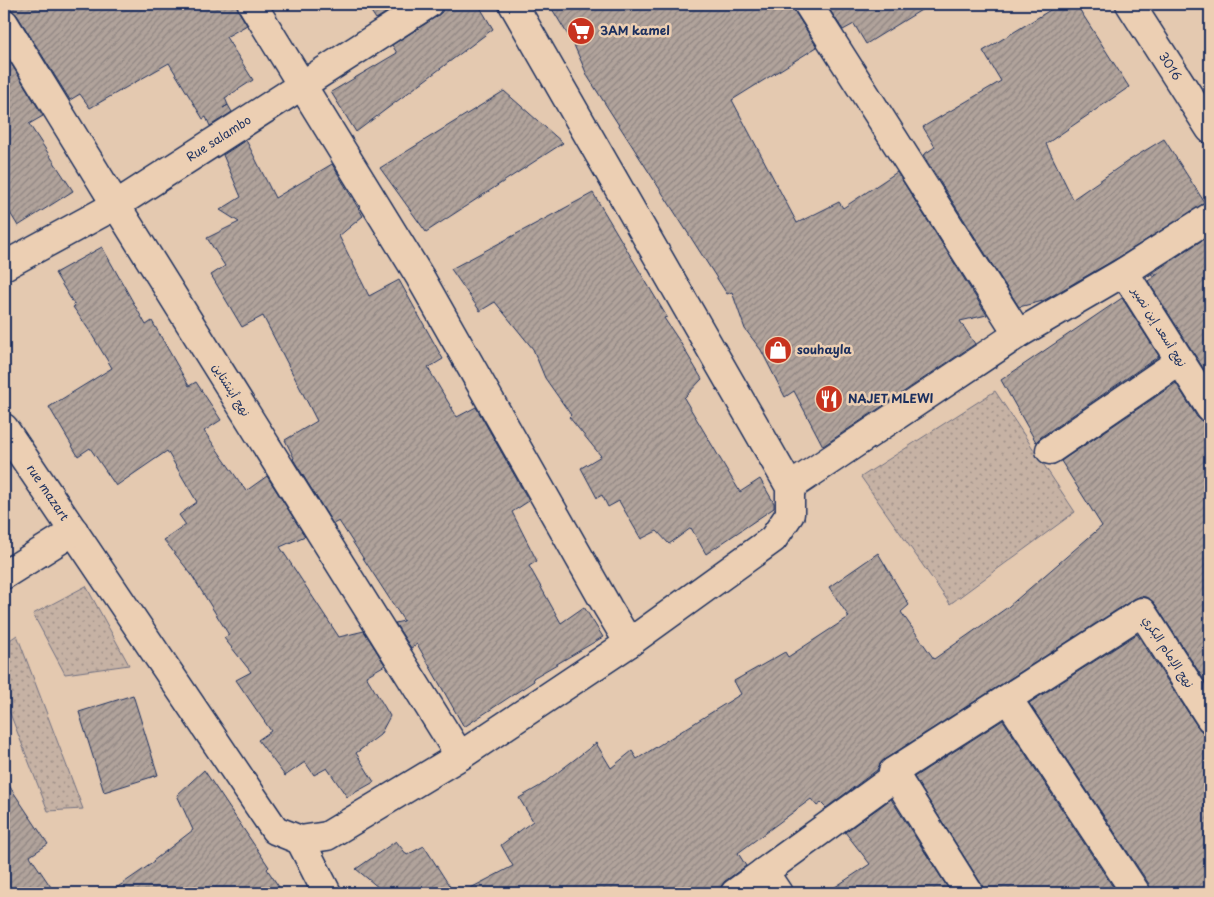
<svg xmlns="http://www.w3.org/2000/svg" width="1214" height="897" viewBox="0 0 1214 897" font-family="'Playpen Sans','Playpen Sans Arabic',sans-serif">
	<defs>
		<pattern id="grass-dots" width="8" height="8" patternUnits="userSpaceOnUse" patternTransform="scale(1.25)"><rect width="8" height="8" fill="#c6b2a4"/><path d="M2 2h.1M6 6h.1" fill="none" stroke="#a09189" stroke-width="1.8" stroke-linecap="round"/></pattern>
		<pattern id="building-hatch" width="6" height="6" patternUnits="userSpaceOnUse" patternTransform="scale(1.25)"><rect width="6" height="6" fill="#b1a39b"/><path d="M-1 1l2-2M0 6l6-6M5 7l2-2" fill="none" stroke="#8f8582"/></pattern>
	</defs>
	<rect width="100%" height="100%" fill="#e4c9b0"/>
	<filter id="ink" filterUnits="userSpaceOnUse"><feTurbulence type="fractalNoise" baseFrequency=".02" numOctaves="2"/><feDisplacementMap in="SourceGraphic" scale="10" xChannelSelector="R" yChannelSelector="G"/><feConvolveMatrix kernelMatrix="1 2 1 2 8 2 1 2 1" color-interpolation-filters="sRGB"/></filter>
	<g filter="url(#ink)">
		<path fill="url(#grass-dots)" stroke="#707081" d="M995,391l80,121 -125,92 -89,-127z
			M86,586l43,79 -64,9 -32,-60z
			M17,635l66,174 -35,2 -44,-113v-54z"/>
		<path fill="url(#building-hatch)" stroke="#1b2f5e" d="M4,4h232l3,8 8,13 -21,12 27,43 -28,18 3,7 -5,3 5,-3 4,7 -22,14 -4,-9 -3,2 -34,-56 -79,45 -10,-14 -10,6 -53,-85 -6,-6 -7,-2z
			M366,4h34l-24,15z
			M444,4h34l15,25 -137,103 -25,-40 66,-39 -5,-8 44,-28 6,-5z
			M549,4h244l2,8 22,35 -85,53 65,123 42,-21 4,6 54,-36 90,143 -27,6 15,23 -152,102 -29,-55 -9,6 -24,-47 -16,-21 -13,-37 -5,2 -139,-217 -14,-32z
			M826,4h105l-65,40 -12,-20 -11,6z
			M1060,4h16l53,83 -83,57 27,55 55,-38 36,-22 41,64 -89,56 -73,42 -24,6 -96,-152 12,-8 -12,-20 78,-46 -18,-30z
			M4,52l39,64 -14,8 44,67 -55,35 -14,-23z
			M504,91l59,52 -137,89 -46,-64z
			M246,140l29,58 57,-34 31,52 -24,20 30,60 30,-16 44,79 -15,9 29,49 19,-10 53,94 -17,11 25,49 -8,5 32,57 23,-16 19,30 -70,41 1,3 -70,46 -47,-83 -6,4 -16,-25 9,-2 -65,-100 -6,3 -40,-65 1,-1 -9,-18 32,-19 -54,-105 -21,11 -31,-52 14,-9 -18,-28 32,-16 -19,-12 21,-13 -18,-42z
			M593,193l74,124 -3,1 16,24 22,37 -18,19 56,94 20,-13 14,24v5l-68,46 -15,-26 -22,16 -12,-13 -16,8 -22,-38 -11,6 -6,-12 -5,3 -16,-30 20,-12 -32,-39 2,-2 -26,-37 -12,-29 -38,-47 -15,9 -29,-42z
			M1210,235v144l-62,-98 11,-8 -13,4z
			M102,247l44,78 6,-4 37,65 7,-4 25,38 -17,11 42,60 21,-15 38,60 -25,11 59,90 25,-6 21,34 -19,11 24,40 -10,19 -24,18 18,29 -27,15 -20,-29 -13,7 -9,-13 -20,14 -27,-36 13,-9 -35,-51 15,-8 -27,-34 5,-3 -38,-61 -27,-34 22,-15 -7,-10 18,-13 -30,-51 -51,35 -26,-38 -12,8 -29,-49 63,-39 -23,-38 -16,-23 2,-1 -20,-33z
			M1122,298l37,58 -118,81 -5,5 -35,-62z
			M1176,383l21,34 6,5 7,2v265l-55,-85 -6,-6 -8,-2 -7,3 -249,160 -5,5 -3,6 -51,38 -5,-5 -4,3 -6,-7 -73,54 8,13 -21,15 -4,5 -1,7h-259l52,-27 -12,-21 32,-24 -14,-23 21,-12 56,-43 15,25 21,-17 5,8 104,-65 -7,-13 51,-29 3,5 61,-40 -20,-30 49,-34 31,52 -8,7 33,47 74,-52 94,-81 -41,-65z
			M1137,634l60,92 5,6 8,2v159h-59l-2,-9 -120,-181z
			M133,695l25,80 -54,17 -25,-80z
			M1003,720l114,173h-133l-2,-8 -68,-108z
			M204,770l65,97 -2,2 16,24h-174l45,-31 -1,-1 40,-31 -16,-35z
			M4,778l44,66 -18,12 25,37h-51z
			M891,799l60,94h-125l44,-29 -25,-32z
			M396,841l11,14 17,-9 30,47h-69l-29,-24z"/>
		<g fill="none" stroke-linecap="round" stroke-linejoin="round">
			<g stroke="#1b2f5e" stroke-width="31">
				<g id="minor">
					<path d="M252,4l168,273 188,331 21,35"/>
					<path d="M808,4l210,330"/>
					<path id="s1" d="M1130,4l80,125"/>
					<path d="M4,23l112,182 344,551"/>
					<path id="s2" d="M4,266l112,-61 312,-201"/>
					<path d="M1124,272l86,136"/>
					<path id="s3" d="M4,428l271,402 25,10 27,-4 133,-80 169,-113 144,-104 17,-25v-27l-277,-483"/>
					<path d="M1050,450l130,-89"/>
					<path d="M790,487l228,-153 106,-62 86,-55"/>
					<path d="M4,575l70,-44"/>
					<path d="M1008,699l128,194"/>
					<path d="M893,772l76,121"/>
					<path d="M300,840l27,53"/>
					<path d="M764,872l14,21"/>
					<path d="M735,893l157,-114 1,-7 249,-160 68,106"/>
				</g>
			</g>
			<use href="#minor" stroke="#eccfb3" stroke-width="28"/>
		</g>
	</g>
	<defs>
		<g id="supermarket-disc" transform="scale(1.4375)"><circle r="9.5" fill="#c8321e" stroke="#eccfb3"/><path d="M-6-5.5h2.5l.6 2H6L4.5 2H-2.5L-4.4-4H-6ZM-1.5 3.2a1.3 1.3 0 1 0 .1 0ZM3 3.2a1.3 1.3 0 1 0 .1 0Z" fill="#fff"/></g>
		<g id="shop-disc" transform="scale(1.4375)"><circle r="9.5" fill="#c8321e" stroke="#eccfb3"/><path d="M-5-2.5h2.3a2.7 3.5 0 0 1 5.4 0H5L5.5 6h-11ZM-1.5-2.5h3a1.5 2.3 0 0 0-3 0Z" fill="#fff"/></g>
		<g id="restaurant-disc" transform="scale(1.4375)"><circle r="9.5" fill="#c8321e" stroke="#eccfb3"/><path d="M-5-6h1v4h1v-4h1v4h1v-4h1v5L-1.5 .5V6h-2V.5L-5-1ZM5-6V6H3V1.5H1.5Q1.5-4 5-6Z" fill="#fff"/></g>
	</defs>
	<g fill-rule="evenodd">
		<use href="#supermarket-disc" x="581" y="31"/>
		<use href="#shop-disc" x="778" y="350"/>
		<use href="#restaurant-disc" x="829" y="399"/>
	</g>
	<g text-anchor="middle" stroke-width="5" stroke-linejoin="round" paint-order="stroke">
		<g font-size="12" font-weight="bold" fill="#1b2f5e" stroke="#eccfb3" text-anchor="start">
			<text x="600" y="35">3AM kamel</text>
			<text x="797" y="354">souhayla</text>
			<text x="848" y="403">NAJET MLEWI</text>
		</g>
		<g font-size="12" fill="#1b2f5e" stroke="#eccfb3">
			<text dy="4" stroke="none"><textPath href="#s1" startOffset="74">3016</textPath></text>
			<text dy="4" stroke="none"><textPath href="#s2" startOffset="250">Rue salambo</textPath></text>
			<text transform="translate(1159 327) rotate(58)" y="4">نهج أسعد إبن نصير</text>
			<text transform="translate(231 390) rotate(58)" y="4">نهج أينشتاين</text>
			<text dy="4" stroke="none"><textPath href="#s3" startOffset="78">rue mazart</textPath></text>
			<text transform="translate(1168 652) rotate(57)" y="4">نهج الإمام البكري</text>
		</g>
	</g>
	<rect width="1214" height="897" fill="none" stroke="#eccfb3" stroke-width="20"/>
	<rect x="10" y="10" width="1194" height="877" fill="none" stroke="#1b2f5e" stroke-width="2" filter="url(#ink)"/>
</svg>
